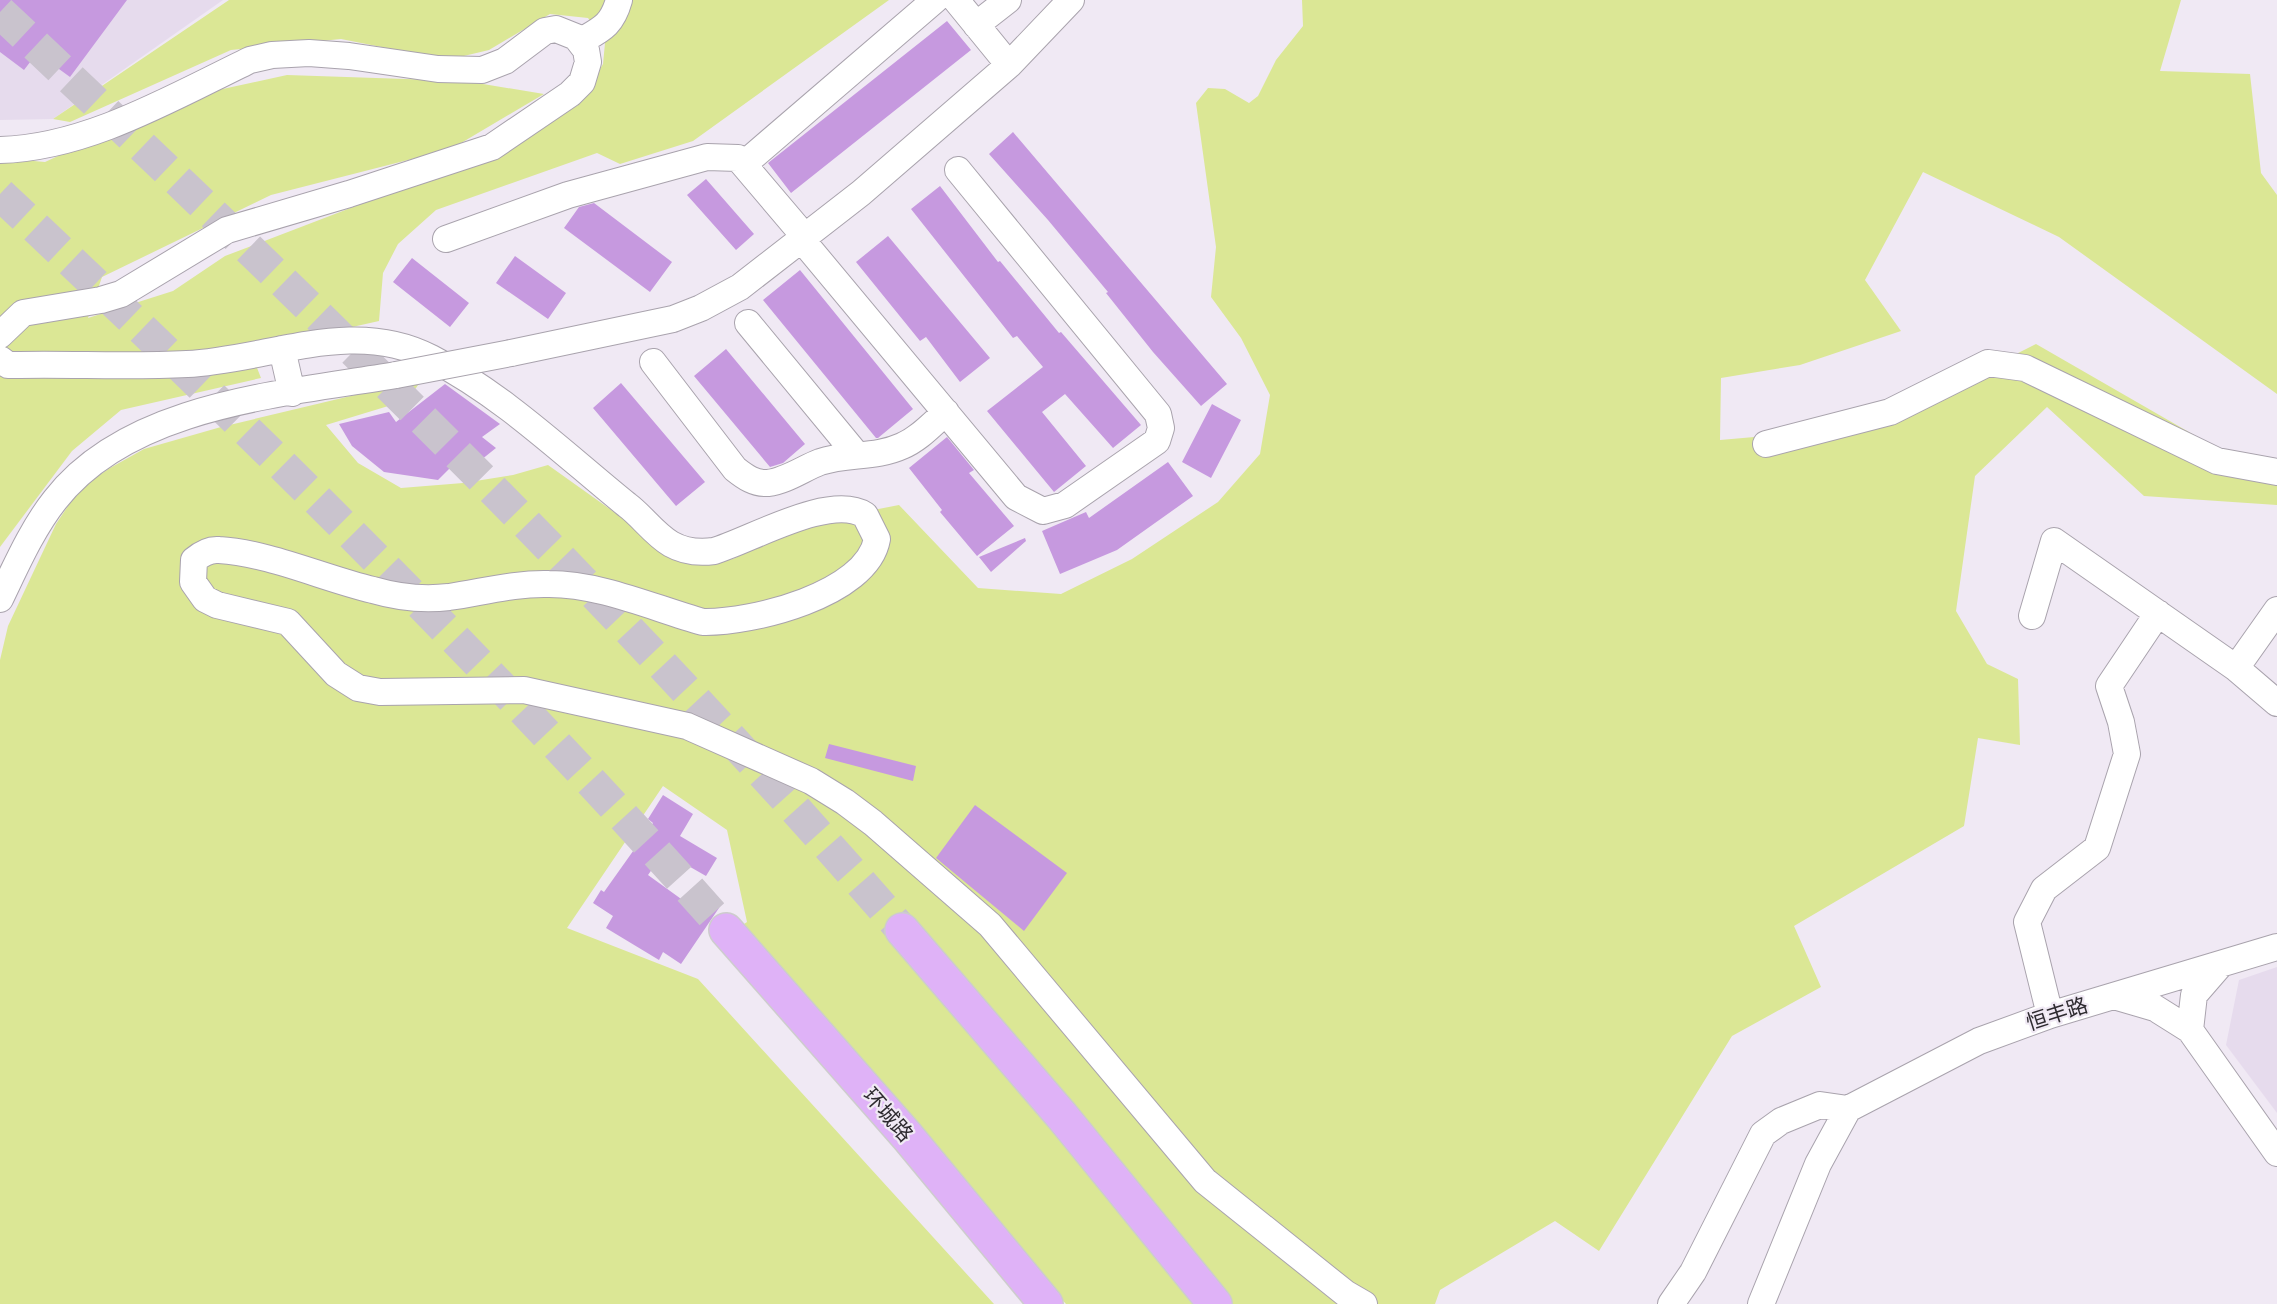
<svg xmlns="http://www.w3.org/2000/svg" width="2277" height="1304" viewBox="0 0 2277 1304" font-family="'IBM Plex Serif','Noto Sans SC',serif">
	<rect width="100%" height="100%" fill="#f0e9f4"/>
	<path fill="#e6dbed" d="M0,0h223l-170,119 -53,1z
		M2277,967v146l-51,-68 13,-65z"/>
	<path fill="#dbe795" d="M229,0h660l-196,141 -73,23 -23,-11 -161,57 -38,34 -15,29 -4,48 -129,29 11,28 -140,32 -49,41 -72,96v-389l45,4 141,-65 101,-22 178,6 79,13 -93,55 -180,46 -169,82 -14,41 85,-27 52,-35 149,-57 111,-37 93,-57 25,-41 2,-21 -17,-25 -38,-4 -61,36 -42,10 -106,-21 -110,11 -161,72 -17,-3z
		M1302,0h879l-21,71 90,3 11,99 16,22v199l-218,-157 -136,-65 -58,108 36,51 -101,34 -79,13 -1,62 152,-13 164,-83 191,110 50,12v39l-133,-9 -97,-89 -72,69 -19,135 31,53 31,15 2,66 -42,-7 -14,88 -170,100 27,61 -89,49 -133,215 -44,-30 -115,69 -5,14h-369l-337,-370 18,-12 -20,-92 -64,-44 -96,142 131,51 296,325h-994v-644l8,-34 48,-102 24,-36 30,-20 34,-19 77,-22 201,-48 -14,21 -82,25 32,38 43,25 62,-5 50,-8 35,-10 125,89 20,9 40,-4 40,-20 44,-18 82,-16 79,83 83,6 71,-35 86,-57 42,-48 10,-59 -29,-57 -30,-41 5,-50 -20,-144 12,-15 17,1 24,14 9,-7 18,-36 27,-34z"/>
	<path fill="#c699df" d="M0,0h127l-57,77 -33,-24 -13,17 -24,-18z
		M947,21l24,29 -180,143 -23,-30z
		M1013,132l214,252 -26,22 -48,-54 -47,-59 2,-1 -60,-72 -59,-66z
		M706,179l48,55 -18,16 -49,-55z
		M940,186l58,76 2,-1 59,72 2,-1 80,93 -28,23 -48,-54 -23,18 44,54 -32,26 -67,-81 56,-44 -26,-31 -4,2 -102,-129z
		M594,203l78,59 -22,30 -86,-64 15,-21z
		M888,236l102,122 -30,24 -34,-45 -6,4 -64,-79z
		M515,256l51,37 -18,26 -52,-36z
		M412,258l57,45 -19,24 -57,-45z
		M800,270l113,139 -35,29h-2l-113,-138z
		M726,349l79,95 -22,19 -13,4 -76,-91z
		M621,383l84,99 -29,24 -83,-98z
		M445,384l55,40 -18,13 14,11 -25,20 -11,-10 -22,22 -54,-8 -32,-26 -13,-22 50,-12 7,10z
		M1212,404l29,16 -30,58 -29,-16z
		M947,437l27,33 -5,3 45,53 -37,30 -37,-44 2,-2 -33,-42z
		M1168,462l25,34 -76,54 -57,24 -18,-43 44,-19 3,6z
		M1025,538l1,3 -35,31 -12,-15z
		M829,744l87,22 -3,15 -88,-23z
		M663,795l30,19 -13,22 37,22 -11,18 -42,-24 -16,23 47,34 10,-15 16,11 -40,59 -18,-12 -4,8 -53,-32 7,-12 -20,-13 8,-13 3,2 49,-69 -5,-4z
		M975,805l92,68 -43,58 -88,-73z"/>
	<g fill="none" stroke-linecap="round" stroke-linejoin="round">
		<path stroke="#c9c3cd" stroke-width="33" stroke-dasharray="33 16" stroke-linecap="butt" d="M0,12c313,294 621,593 902,918
			M0,194c251,236 497,478 726,736"/>
		<g stroke="#a9a3ad" stroke-width="28">
			<path id="minor" d="M956,0l53,65
				M976,25l32,-25
				M581,41c21,-12 31,-16 38,-41
				M0,150c87,-2 173,-53 250,-90l22,-5 37,-2 40,3 89,13 44,1 23,-9 40,-30 11,-2 20,8 10,13 2,12 -6,20 -12,12 -78,53 -143,47 -122,36 -106,64 -20,6 -78,13 -23,22
				M744,164l191,-164
				M446,239l122,-44 139,-38 31,1 67,79
				M802,240l214,257 27,14 22,-6 92,-64 4,-13 -3,-14 -200,-244
				M748,323l108,131
				M282,349l10,44
				M511,353l162,-34 28,-11 39,-21 121,-94 148,-128 62,-65
				M0,359l8,6h11c56,-1 113,2 168,-1 82,-4 166,-47 244,-6 72,37 133,96 196,147 15,11 27,29 44,39 14,8 28,9 43,7 37,-11 116,-58 151,-36l12,24c-10,56 -126,84 -174,83 -50,-14 -102,-38 -154,-38 -34,-1 -66,8 -100,13 -25,3 -52,0 -76,-7 -50,-12 -104,-37 -154,-40 -10,-1 -18,4 -25,10l-1,22 12,17 12,6 71,17 48,52 22,14 22,4 144,-2 163,36 124,55 34,21 28,21 117,102 215,256 140,112 19,11
				M653,362l82,107c10,8 20,15 33,14 18,-2 36,-15 52,-21 27,-9 56,-4 82,-16 17,-7 30,-22 44,-34
				M1766,444l124,-32 98,-49 37,5 192,93 60,11
				M0,599c16,-33 32,-70 55,-99 74,-96 229,-106 341,-125
				M2277,610l-41,58 41,35
				M2032,616l22,-75 182,127
				M2114,996l41,12 35,22 87,123
				M2050,1015l-23,-93 17,-33 53,-41 30,-94 -6,-32 -12,-36 49,-73
				M2190,1030l4,-35 26,-30
				M1848,1109l131,-68 71,-26 227,-68
				M1671,1304l22,-32 70,-138 18,-13 39,-16 28,4
				M1761,1304l57,-140 30,-55"/>
		</g>
		<g stroke="#cdcccd" stroke-width="36">
			<path id="major" d="M726,930l181,206 139,168
				M902,930l160,186 153,188"/>
		</g>
		<use href="#minor" stroke="#fff" stroke-width="26"/>
		<use href="#major" stroke="#dfb2f7" stroke-width="33"/>
		<g stroke="#a9a3ad" stroke-width="28" stroke-linecap="butt">
			<path id="minor-bridge" d="M396,375l115,-22"/>
		</g>
		<use href="#minor-bridge" stroke="#fff" stroke-width="26"/>
	</g>
	<g text-anchor="middle" stroke-width="4.5" stroke-linejoin="round" paint-order="stroke">
		<g font-size="21" fill="#2e2b30" stroke="#f0e9f4">
			<text transform="translate(2057 1014) rotate(-18)" y="7">恒丰路</text>
			<text transform="translate(888 1115) rotate(49)" y="7">环城路</text>
		</g>
	</g>
</svg>
